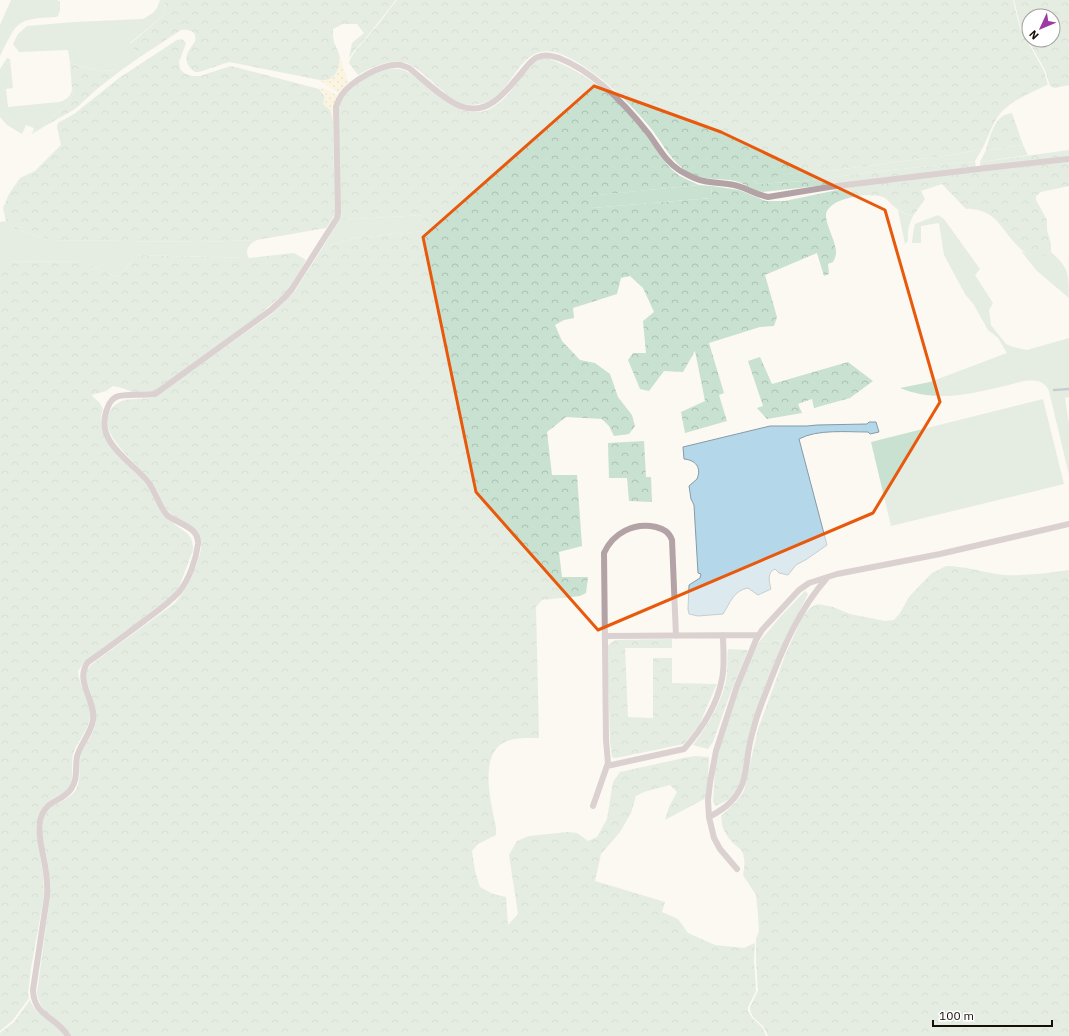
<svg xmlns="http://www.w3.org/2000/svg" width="1069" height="1036" viewBox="0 0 1069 1036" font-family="'IBM Plex Sans',sans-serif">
	<defs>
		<pattern id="forest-crowns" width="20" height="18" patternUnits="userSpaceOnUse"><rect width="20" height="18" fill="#c9e1d0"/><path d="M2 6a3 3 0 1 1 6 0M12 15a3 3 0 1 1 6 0" fill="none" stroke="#acc0b1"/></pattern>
		<pattern id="sand-dots" width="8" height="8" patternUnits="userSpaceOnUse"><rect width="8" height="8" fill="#f9efc9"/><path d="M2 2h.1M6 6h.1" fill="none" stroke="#d5ccab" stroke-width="1.8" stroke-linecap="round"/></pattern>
	</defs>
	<rect width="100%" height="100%" fill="#fcf8f2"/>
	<path fill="#c9e1d0" d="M11,0h47v1h2v9l-2,6 -2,1c-41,2 -38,4 -56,39v-31z
		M160,0h4l1,14 -35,29 10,14 -20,14 -24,-1 -26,-7 -2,-13 -49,2 -6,-8 5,-10 9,-8 47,-4 69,-3 10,-6 4,-5z
		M7,58l3,1 3,29 -7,1 2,18 51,-5c7,-2 12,-5 13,-13l2,2c-4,15 -19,23 -30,31l1,4 -13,8 2,-6 -8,-3 -4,9 -15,-9 -7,-8v-48z
		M1023,145l5,10 -48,7 6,-12z
		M982,149l-7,12 -110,12 -62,8 -45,3 -6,-5 42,-6 33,-2 125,-16z
		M699,185l13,1 -1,12 -119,10 -5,-12z
		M898,210l7,4 8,2c-4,8 -6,15 -5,25l-3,3z
		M424,215v16l-68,7 -33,9 16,-27z
		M938,215l6,4 36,50 -5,6 18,28 -4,7 2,15 15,19 7,3 14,3 42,-12v50l-15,1 -1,1 1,1 15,-1v7l-4,1 4,26v51l-20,-84c-5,-11 -14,-11 -25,-10 -42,10 -82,24 -124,7l30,-6 77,-29 -9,-15 -10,-8 -14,-25 -9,-11 -21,-39 -5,-32 -18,3v17h-9l1,-9 2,-10z
		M6,221l9,8 36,11 149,2 57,-2c-7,3 -10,7 -10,14l2,4 -114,-3 -9,14 -10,8 -31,-15 -85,-1v-39z
		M1021,251c9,4 22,7 30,1 18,16 18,22 18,46l-32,-27z
		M1043,399l21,85 -173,42 -20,-84z
		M805,591l3,3 -23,46 -26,2 22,-26z"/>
	<path fill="url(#forest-crowns)" fill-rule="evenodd" d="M164,0h232l-27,34 -15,17 -5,7 3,-15 12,-10 -7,-9h-14l-10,5c0,5 0,9 1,13 2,5 5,11 6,16 0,10 -4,20 -15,23l-96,-19 -30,10h-4c-9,-6 -11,-14 -5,-23 1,-3 4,-5 5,-8 3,-10 -7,-12 -14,-11l-41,27 -10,-13 35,-30z
		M397,0h616l7,28 24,43 4,14h-1c-16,8 -38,16 -48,30 -8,11 -11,23 -17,34l-30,6 -125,16 -33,2 -41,7 5,4 45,-3 62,-8 110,-12 1,7 -213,24c-10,-1 -18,-9 -28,-11 -16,-3 -32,0 -47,-9 -16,-10 -24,-26 -35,-41 -21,-27 -60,-64 -92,-77 -38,-14 -44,27 -67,44 -4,3 -9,4 -14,6 -5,1 -13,1 -18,0 -7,-3 -14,-9 -20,-14 -10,-8 -26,-25 -39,-28 -14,-3 -34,6 -45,13l-9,-12c3,-11 13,-19 20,-28 10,-11 19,-24 28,-35z
		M1014,0h55v85l-14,3 -5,-2 -5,-16 -24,-42zM1029,16h24v24h-24z
		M182,39l4,4 -7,19 1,7 4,4 8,3h8l31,-10 88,23c20,21 13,54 15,80 1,13 4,27 2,40 -1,7 -6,13 -10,19l-69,12 -57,2 -149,-2 -36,-11 -9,-8 -3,-13 6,-14 11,-16 15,-7 26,-26 -4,-18 1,-4 16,-9 45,-36 58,-38z
		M547,58c40,14 72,42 98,75 12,14 20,35 37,44 5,3 11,5 17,8l-111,11 4,12 119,-10 1,-12 27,4 27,11h19l71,-15 110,-14 103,-10v24l-28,6 -5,4v4l11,20v10l4,14v8c-25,18 -42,-20 -57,-34 -7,-6 -19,-10 -28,-9l-24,-25 -21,7 4,8 -12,17c-9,-2 -15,-6 -22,-12 -2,-2 -4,-5 -6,-6 -13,-7 -61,0 -59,19 1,10 11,28 10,36 0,3 -2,7 -3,9l-5,2 1,10 -5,2 -7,-23 -52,22 12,42 -3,9 -14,1 -51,16 15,50 -5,2 8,26 -42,12 -4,-21 24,-11 -10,-50 -12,21 -19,-1 -15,20 -9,-2 -12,-29 5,-7h13l-3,-32 11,-9 -11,-24 -13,-12 -9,2 -4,16 -44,14 1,10 -10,2 -9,5 7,16 18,19 15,3 15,11 8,23 14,18 3,11 -6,8 -15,2 -5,-10 -7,-7 -36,-2 -19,15 5,43h25l5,71 -23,6 3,25h26l-2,16 -6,3 -38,4 -6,7 3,131c-11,0 -26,-1 -36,5 -25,14 -11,63 -7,85v7l-18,9 -6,7 3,20 5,16 13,7 13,3 2,28 10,-11 -9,-59 8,-14 12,-5 39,-4 9,1 11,8 9,-4 10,-18 6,-37 7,-10 64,-14 11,-2 14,1 -1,24 -2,17 -41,22 4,-13 8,-15 -7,-7 -26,7 -8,4 -5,17 -11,19 -19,22 -6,27 70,21 -3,10 16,7 10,14 27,12 29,3 11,-5 -1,17 2,31 -8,16v4l4,7 10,9 4,9h-696c-13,-13 -30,-24 -33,-43l13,-96c0,-11 -1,-22 -2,-33 -2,-14 -8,-29 -5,-43 4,-19 22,-17 32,-30 7,-10 3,-21 5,-32 2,-11 9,-18 13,-27 8,-19 -3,-39 -8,-56l2,-6 5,-6 83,-61c11,-13 18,-26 23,-43 2,-6 4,-11 3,-18 -2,-14 -21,-19 -30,-28 -9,-9 -12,-22 -19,-32 -12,-17 -60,-50 -40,-74 11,-13 28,-7 43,-11l117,-83 23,-23 28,-44 33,-9 67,-7v-16l-84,5v-115c5,-10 17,-21 27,-27 53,-34 63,33 109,34 23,1 38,-24 50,-40 4,-4 8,-10 13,-12 3,-2 6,-2 9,-2z
		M70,63l26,7 24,1 -23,18 -22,20 -30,17 -2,-4c12,-8 27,-16 31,-31l-2,-2z
		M1012,113l11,32 -37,5c3,-10 7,-28 17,-34 2,-2 6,-2 9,-3z
		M1069,150v7l-89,10v-5z
		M294,253l12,7 -15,27 -7,7 -34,28 -97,70 -18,1 -13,-5 -9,-2 -7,5 -14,4 1,2 6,5 4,7c-12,27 28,56 43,75 9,12 16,27 26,38 10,10 22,10 21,28l-14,37 -6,8 -84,64 -6,5 -5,7c1,15 11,27 12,41 2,15 -13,29 -17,42 -2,10 1,26 -4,33 -4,7 -12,8 -17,12 -10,6 -15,18 -16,28l7,48 1,21 -13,72 -3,26 1,4 -16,22 -13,11v-770l85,1 31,15 10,-8 9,-14 114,3z
		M760,357l12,27 76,-22 25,19 -23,17 -36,10 -2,-9 -14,5 4,9 -35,6 -10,-11 6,-2 -15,-45z
		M644,441l2,36h5l1,25 -23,-1 -2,-23h-18l-1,-35z
		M946,566c20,0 38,7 58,9 22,1 44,-2 65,-5v466h-301l-5,-10 -10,-9 -3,-7v-3l8,-16 -2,-31v-21l3,-8 -1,-18 -2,-18 -13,-20c6,-32 -8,-23 -18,-43 -3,-4 -3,-11 -4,-16l15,-14 8,-11 14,-62 28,-76 17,-37 7,-8 8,-4 15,3 17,7 35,7 9,-1 6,-7 9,-16 14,-15 9,-9z
		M672,639v9h-47l3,69 25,1v-60h19v25l45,1 -18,41 -15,19 -68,14 -4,-1 -2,-16 -3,-95 8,-6z
		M785,640l-19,47 -22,82 -7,20 -7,10 -14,7 -3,-4 2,-32 6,-27 19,-57 10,-27 9,-17z
		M728,649l20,1 -19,47 -16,45 -5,7 -15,-4c14,-19 28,-41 33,-64 2,-10 1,-22 2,-32z
		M30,1000c6,17 26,21 35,36h-65v-3l14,-11z"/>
	<path fill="url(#sand-dots)" d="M340,57l9,28 -9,9 -21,-14c17,1 19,-8 21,-23z
		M324,88l14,8 -5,10v14l-3,-10 -7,-6 2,-10 -5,-5z"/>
	<path fill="#b5d7ea" stroke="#859ba6" d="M869,422h7l3,10 -9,2 -2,-2c-21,0 -51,-3 -69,7l28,106 -20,14 -11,6 -8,10 -9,-2 -4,-4c-8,3 -6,13 -4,20l-13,6 -10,-7c-14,2 -18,15 -25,26l-25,2 -9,-2 -1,-5 1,-24 11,-7 1,-4 -3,-1 -4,-68 -3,-6 -2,-13 8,-7c5,-12 -2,-19 -13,-20l-1,-12 87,-21h37l10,-1 50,-1z"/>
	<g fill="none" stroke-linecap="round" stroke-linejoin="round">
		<path stroke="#859ba6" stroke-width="2.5" d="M1054,390l15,-1"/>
		<path stroke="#b3a3a6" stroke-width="6" d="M606,636l153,-1
			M607,766l77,-17c18,-20 33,-44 38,-70 3,-14 1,-30 1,-44
			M593,806l15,-43 -2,-23 -2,-187c9,-20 30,-31 52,-26 8,2 13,5 16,13l4,96
			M709,817c13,-7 24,-14 31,-28 7,-13 6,-27 9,-41 1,-7 3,-14 5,-21 3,-13 9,-27 14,-40 15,-39 31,-78 59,-109
			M737,869l-17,-20 -6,-11 -5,-21 -1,-17 2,-17 6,-32 21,-65 19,-46 6,-10 37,-40 10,-7 28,-9 103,-20 129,-30
			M68,1036c-12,-20 -34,-19 -35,-46l14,-93c1,-14 -1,-28 -4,-42 -2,-11 -5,-22 -3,-34 5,-22 21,-18 31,-32 7,-10 4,-20 6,-32 3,-13 14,-23 16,-37 3,-20 -19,-39 -5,-58 19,-13 37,-27 56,-41 12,-9 25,-18 35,-29 10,-12 17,-32 19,-48 1,-18 -21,-20 -31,-29 -8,-9 -11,-22 -18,-32 -16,-21 -53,-39 -43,-71 2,-6 4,-12 10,-15 8,-4 28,-1 39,-3l116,-84 15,-14 6,-7 45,-71 1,-6 -2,-105c1,-3 3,-8 5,-11 10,-15 41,-33 60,-31 2,1 6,2 8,3 14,11 35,32 51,38 29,11 47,-16 63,-35 4,-5 9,-12 15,-14 7,-3 14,-1 21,1 35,14 66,46 89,75 10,13 17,28 31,37 7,4 17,10 25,11 9,2 20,2 30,4 11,2 20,9 34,12l61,-10 149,-18 91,-10"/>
	</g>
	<path d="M0 0H1069V1036H0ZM594,86l127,46 164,78 55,192 -67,111 -275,117 -122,-138 -53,-255z" fill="#fcf8f2" fill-opacity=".55" fill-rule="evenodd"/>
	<path fill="none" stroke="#e8590c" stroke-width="3" stroke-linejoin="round" d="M594,86l127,46 164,78 55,192 -67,111 -275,117 -122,-138 -53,-255z"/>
	<g transform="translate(1041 28) rotate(226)"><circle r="19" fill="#ffffff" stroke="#a19f9b"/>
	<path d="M0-3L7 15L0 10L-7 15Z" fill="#9c3ba2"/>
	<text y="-6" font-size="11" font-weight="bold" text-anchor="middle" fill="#150f06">N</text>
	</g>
	<path d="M933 1020v6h119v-6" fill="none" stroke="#150f06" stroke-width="2"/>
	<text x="939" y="1020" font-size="12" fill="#150f06" stroke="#ffffff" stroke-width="3" paint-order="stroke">100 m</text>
</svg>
